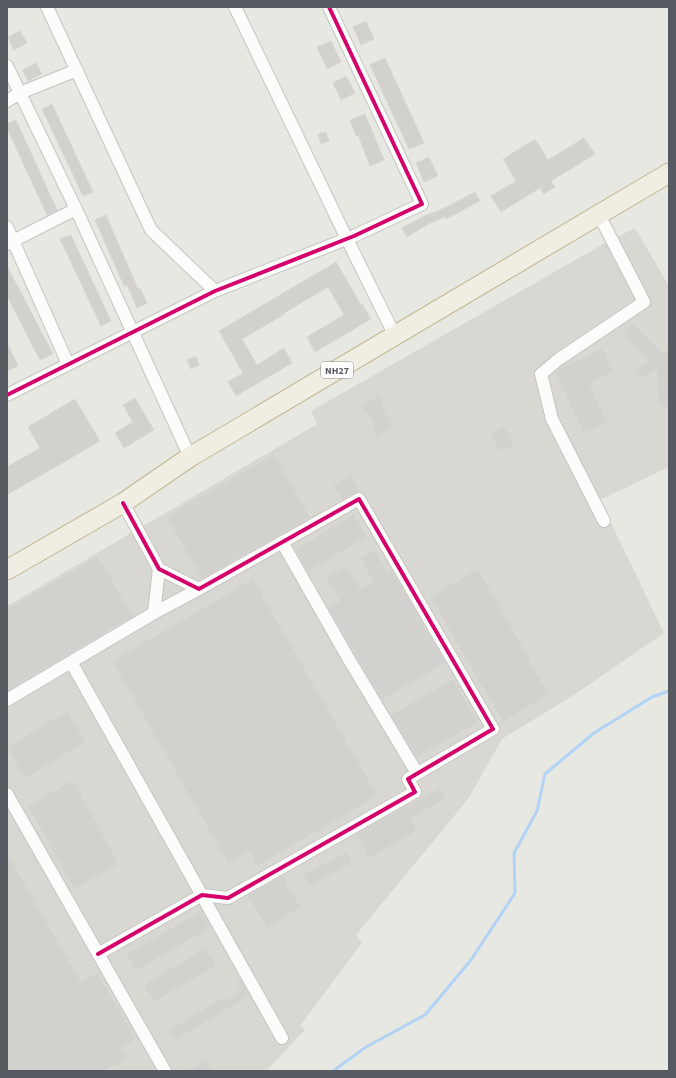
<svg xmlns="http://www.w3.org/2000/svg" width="676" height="1078" viewBox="0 0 676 1078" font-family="'Source Sans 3',sans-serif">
	<rect width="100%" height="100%" fill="#e8e8e2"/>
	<path fill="#d8d7d1" d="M635,228l34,58v181l-69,33 64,133 -90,62 -72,44 -34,60 -112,136 6,8 -62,83 5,4 -39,41h-259v-465l310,-182 -6,-13 294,-168z"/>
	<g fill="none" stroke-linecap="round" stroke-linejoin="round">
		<path stroke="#b2d3f6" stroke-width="3" d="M333,1071l33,-24 59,-32 46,-55 44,-67 -1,-40 23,-42 8,-37 49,-41 58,-36 17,-6"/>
	</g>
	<path fill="#d2d1cd" stroke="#d8d7d1" d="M366,21l8,18 -13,6 -8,-18z
		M20,31l7,12 -13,7 -6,-13z
		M331,41l10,21 -14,7 -10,-22z
		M385,58l39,85 -15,6 -39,-84z
		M36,63l6,11 -14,7 -5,-11z
		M346,76l9,17 -14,7 -8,-17z
		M52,104l41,88 -10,4 -41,-87z
		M365,114l19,46 -14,6 -12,-31 -2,1 -6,-16z
		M16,120l41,90 -10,5 -40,-87v-4z
		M326,132l3,9 -8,3 -3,-10z
		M584,138l11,16 -44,27 4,6 -11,7 -4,-6 -39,24 -10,-16 25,-15 -13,-22 32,-20 13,21z
		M429,157l9,19 -14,6 -8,-19z
		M475,192l5,9 -34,18 -1,-2 -17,7 -21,13 -5,-9 22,-12 12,-4 20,-10z
		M106,215l32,74 2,-1 7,15 -10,5 -10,-23 -3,1 -29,-66z
		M71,235l40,86 -10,5 -41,-87z
		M336,262l25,43 1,-1 9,15 -56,33 -8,-15 37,-22 -16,-28 -44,26 1,1 -43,25 15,26 27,-17 8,15 -56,33 -8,-14 15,-9 -24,-42z
		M7,266l46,88 -13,6 -33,-64z
		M632,323l31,31 6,-3v12l-1,1 1,42 -10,1 -2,-38 -17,9 -5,-9 15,-8 -28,-28z
		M7,343l11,23 -11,5z
		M602,348l11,24 -24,11 18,39 -23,11 -29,-61z
		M196,356l3,9 -8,4 -4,-9z
		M380,395l4,7 -3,2 12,23 -17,9 -4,-7 4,-2 -9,-16 -3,2 -4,-8z
		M135,398l19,32 -30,18 -9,-15 18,-11 -10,-17z
		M75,399l25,42 -93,54v-28l33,-19 -12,-21z
		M505,426l9,19 -15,6 -8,-18z
		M274,454l36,63 -108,62 -36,-63z
		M351,475l9,16 -18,9 -9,-15z
		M354,514l13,23 -59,35 -13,-23z
		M375,550l13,23 4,-2 54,92 -64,37 -54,-92 12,-7 -14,-24 20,-11 14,23 13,-7 -13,-24z
		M98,556l35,60 -126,75v-82z
		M478,569l52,91 -1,1 20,33 -46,28 -73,-125z
		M253,579l125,217 -121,70 -8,-15 -21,12 -116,-202z
		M453,679l25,43 -61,36 -26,-43z
		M67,711l19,31 -61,37 -18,-32z
		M73,780l46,84 -45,25 -46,-83z
		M440,788l6,11 -36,20 7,12 -48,27 -13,-24z
		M346,852l6,11 -43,23 -6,-11z
		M7,853l74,129 16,-10 39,67 -15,9 6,10 -23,13h-97z
		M283,875l4,7 -2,1 16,24 -34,21 -20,-32z
		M201,911l9,17 -75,43 -9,-17z
		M205,948l11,18 -62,36 -10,-17z
		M241,980l9,16 -75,44 -6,-10 55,-33 2,3 15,-9 -5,-8z
		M206,1060l7,11h-25z"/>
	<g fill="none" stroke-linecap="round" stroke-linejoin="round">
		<g stroke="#c4c4c4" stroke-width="14">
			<path id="minor" d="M47,7l104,223 64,61
				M235,7l112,232 48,97
				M7,66l69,143 114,248
				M7,101l13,-8 57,-23
				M599,215l45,87 -85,57 -18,15 11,45 52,102
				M7,227l61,137
				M7,244l69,-35
				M7,395l208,-104 139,-55 68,-32 -93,-197
				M282,542l65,114 70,117
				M159,569l-5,44 -83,49 211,376
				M154,613l45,-24
				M7,700l64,-38
				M7,794l158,277
				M98,954l104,-59 26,3 187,-106 -7,-13 85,-50 -134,-230 -160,90 -40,-20 -36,-66"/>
		</g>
		<g stroke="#bfb690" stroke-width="21">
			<path id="trunk" d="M7,570l116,-67 67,-46 479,-284"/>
		</g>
		<use href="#minor" stroke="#fcfcfb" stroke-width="12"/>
		<use href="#trunk" stroke="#f0eee2" stroke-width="19"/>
		<g stroke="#fff" stroke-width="6">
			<path id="cycleway" d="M7,395l208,-104 139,-55 68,-32 -93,-197
				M98,954l104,-59 26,3 187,-106 -7,-13 85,-50 -134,-230 -160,90 -40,-20 -36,-66"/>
		</g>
		<use href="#cycleway" stroke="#d6006c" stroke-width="4"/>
	</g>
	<g text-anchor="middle" stroke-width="4" stroke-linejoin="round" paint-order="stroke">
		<rect fill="#fff" stroke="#898c90" stroke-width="1" x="321" y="362" width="32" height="16" rx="3"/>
		<g font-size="10" font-weight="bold" fill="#575b61">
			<text x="337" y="374">NH27</text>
		</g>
	</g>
	<rect width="676" height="1078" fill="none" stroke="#575b61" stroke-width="16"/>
</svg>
